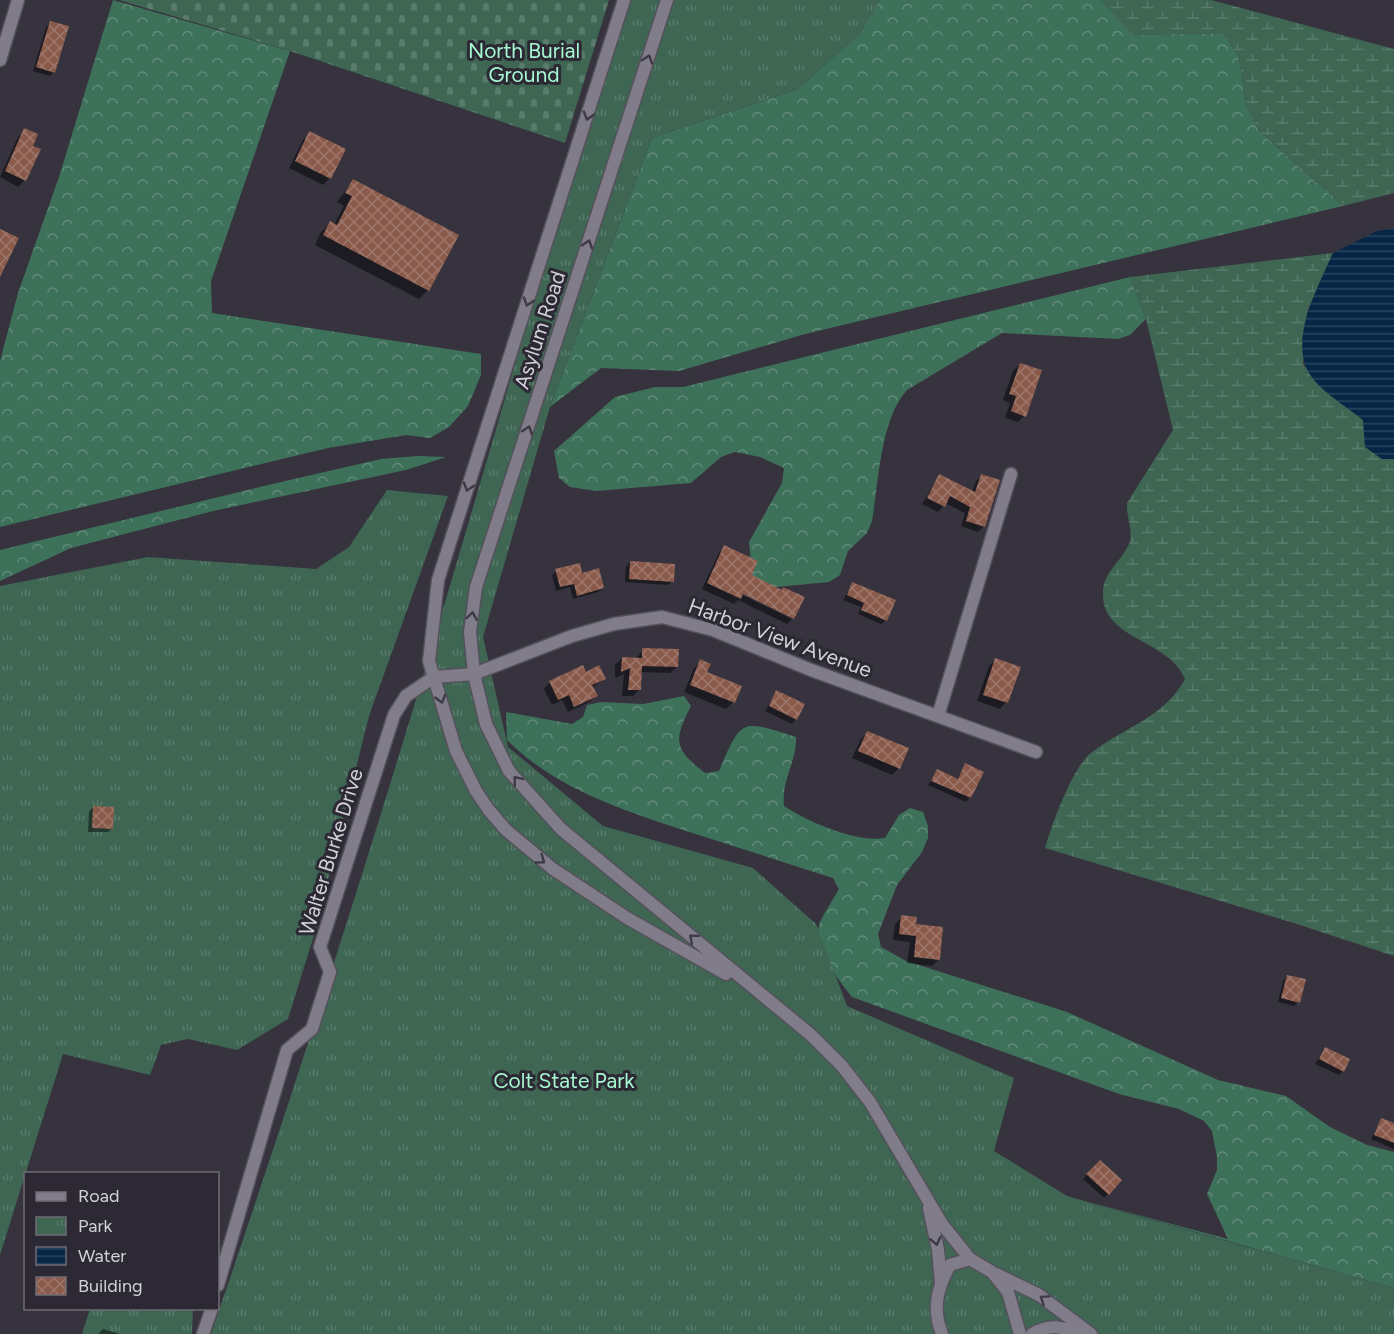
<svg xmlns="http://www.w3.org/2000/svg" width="1394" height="1334" viewBox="0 0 1394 1334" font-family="Figtree,sans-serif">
	<defs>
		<pattern id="forest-crowns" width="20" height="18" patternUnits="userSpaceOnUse" patternTransform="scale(1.5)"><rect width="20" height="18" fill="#3e715a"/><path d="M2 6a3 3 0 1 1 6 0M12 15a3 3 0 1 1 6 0" fill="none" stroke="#628b79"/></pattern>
		<pattern id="wetland-marsh" width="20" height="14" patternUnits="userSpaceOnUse" patternTransform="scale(1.5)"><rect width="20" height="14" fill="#3e6653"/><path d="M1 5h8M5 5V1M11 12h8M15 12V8" fill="none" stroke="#597b6b"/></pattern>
		<pattern id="cemetery-stones" width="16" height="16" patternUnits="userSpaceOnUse" patternTransform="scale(1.5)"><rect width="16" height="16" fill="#3e6653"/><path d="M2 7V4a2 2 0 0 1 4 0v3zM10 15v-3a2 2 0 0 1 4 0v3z" fill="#597b6b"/></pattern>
		<pattern id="park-tufts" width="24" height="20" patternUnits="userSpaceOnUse" patternTransform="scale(1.5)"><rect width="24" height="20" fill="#3e6653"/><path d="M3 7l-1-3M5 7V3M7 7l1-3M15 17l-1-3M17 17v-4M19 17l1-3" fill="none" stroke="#597b6b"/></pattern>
		<pattern id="water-rules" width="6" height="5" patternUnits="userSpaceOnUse" patternTransform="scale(1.5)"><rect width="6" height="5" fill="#052745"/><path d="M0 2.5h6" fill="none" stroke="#29455f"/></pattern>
		<pattern id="building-cross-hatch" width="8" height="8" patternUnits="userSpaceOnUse" patternTransform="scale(1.5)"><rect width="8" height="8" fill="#8a5a4b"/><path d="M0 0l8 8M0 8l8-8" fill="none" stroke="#9f786d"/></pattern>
	</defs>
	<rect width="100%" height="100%" fill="#36333e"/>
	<path fill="url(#forest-crowns)" d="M113,0l177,51 -79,230 1,32 269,41v21l-13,31 -19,21 -19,11 -24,-3 -78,13 -328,79v-166l18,-68 41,-116z
		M880,0h221l33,35 89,-2 15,22 9,52 12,24 84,75 -538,128 -126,37 -78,-3 -51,39 102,-269 146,-49 61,-55z
		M1130,277l16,42 -16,16 -12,4 -116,-6 -95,57c-27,30 -28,91 -35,131l-5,12 -19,18 -8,24 -11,7 -64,6 -12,-6 -4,-40 33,-59 2,-15 -24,-11 -25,-5 -14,5 -30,26 -95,8 -26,-4 -11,-9 -5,-27 61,-54 40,-10h28z
		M417,456l29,1 -40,13 -193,41 -142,37 -71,33v-31l268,-65 113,-26z
		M684,696l7,10c-18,35 -17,43 14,67l14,-2c23,-54 22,-51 77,-34 1,24 -15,44 -12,69 24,16 73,37 101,32l14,-23 11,-7 13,4 5,14v12l-6,14 -25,33 -19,49 3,13 25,14 161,51 151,68 68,16 44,31 37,18 27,7v136l-297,-84 131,35 -21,-45 10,-24v-13l-5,-26 -8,-10 -25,-12 -60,-15 -267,-97c-13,-16 -41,-53 -32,-75 5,-11 13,-22 19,-33l-6,-11c-44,-14 -87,-28 -131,-42 -68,-22 -143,-44 -195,-96l-1,-28 66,12 11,-7 4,-12 14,-3 42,2z"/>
	<path fill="url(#wetland-marsh)" d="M1101,0h110l183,49v144l-51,13 -84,-75 -12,-24 -9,-52 -15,-22 -90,2z
		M1333,253l-26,59 -4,52 18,23 42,33 19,39h12v497l-97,-32 -252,-76c7,-24 27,-80 46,-95 33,-26 73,-35 94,-74 -17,-41 -84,-38 -82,-87 0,-20 19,-31 26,-48 5,-12 -3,-27 -2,-41l46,-73 -27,-111 -16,-42z"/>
	<path fill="url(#cemetery-stones)" d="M119,0h490l-44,143 -275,-92z"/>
	<path fill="url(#park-tufts)" d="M624,0h256l-21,34 -61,55 -146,49 -102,269 -67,230 25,110 95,79 150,42 63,56 31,82 167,72 -20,73 73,45 327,92v46h-1183c71,-208 139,-417 203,-628 71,-235 137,-471 210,-706z
		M387,490l61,6 -79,220 -54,216 -27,87 -51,31 -49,-11 -27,6 -11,30 -87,-21 -63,201v-669l148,-29 168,12 33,-22z
		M90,1309h103l-1,25h-110z"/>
	<path fill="url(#water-rules)" d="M1394,228v231h-12l-17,-12 -2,-27c-18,-15 -48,-31 -57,-53 -14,-35 14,-84 27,-114l44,-22z"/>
	<path fill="#0007" d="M51,22l3,50 -4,4 -17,-5 13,-44z
		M25,130l6,16 -6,34 -7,7 -18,-10 18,-40z
		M310,133l20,45 -7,7 -34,-17 14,-28z
		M353,181l75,109 -9,9 -104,-54 6,-13 10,-9 3,2 10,-19 -7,-4z
		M1020,364l4,52 -6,6 -13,-4 5,-15 -7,-3 10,-29z
		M939,476l33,16 4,-11 6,-5 2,50 -6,6 -17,-6 4,-13 -20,-10 -7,9 -16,-8z
		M724,547l26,29 31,15 3,-3 19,10 -66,-9 -1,3 56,27 -5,5 -49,-24 -4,4 -32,-15 17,-36z
		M630,562l43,19 -5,4 -43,-3 1,-15z
		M556,571l25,3 22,14 -5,4 -25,7 -3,-12 -14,4 -4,-16z
		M852,584l34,36 -5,4 -23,-10 3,-7 -18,-7z
		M643,650l34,17 -7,6 -30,-1 -1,18 -6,6h-11l2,-22 -9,4v-13l7,-7 14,1z
		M996,659l10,43 -6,7 -23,-8 12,-35z
		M701,661l4,12 35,14 -7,15 -7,7 -42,-17 10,-24z
		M586,674l18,5 -12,9 4,8 -7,6 -21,10 -6,-12 -10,5 -8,-16 6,-7z
		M777,692l19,27 -4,5 -27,-13z
		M867,733l32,35 -7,7 -40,-17 9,-19z
		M966,765l4,32 -4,5 -38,-17 9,-14 19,9z
		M93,807l19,21 -4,4h-20l1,-20z
		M902,917l13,9 24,33 -7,7 -25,-3 3,-21 -17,-2 2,-16z
		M1288,976l10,26 -4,4 -16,-4 5,-21z
		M1325,1049l18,22 -4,4 -24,-11z
		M1382,1119l12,5v25l-23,-10z
		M1100,1162l20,18 -16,18 -21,-19z
		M103,1329l17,5h-22z"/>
	<path fill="url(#building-cross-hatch)" d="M50,21l19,5 -14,47 -19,-6z
		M24,128l14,6 -5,12 8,3 -15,32 -21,-10z
		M309,131l37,18 -15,30 -36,-18z
		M353,179l106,56 -30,56 -106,-56 7,-14 7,4 15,-29 -7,-3z
		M0,229l19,9 -19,39z
		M1020,363l22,7 -16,47 -15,-6 5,-15 -7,-2z
		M939,474l36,18 6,-18 19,6 -15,47 -19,-6 4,-14 -20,-11 -5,11 -18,-9z
		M724,545l34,16 -6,14 30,15 1,-3 22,10 -11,22 -51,-25 -2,5 -34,-16z
		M630,561l45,3 -1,18 -45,-3z
		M580,563l2,10 17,-5 5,20 -27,8 -3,-12 -14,3 -5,-18z
		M852,582l44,18 -9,21 -26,-11 3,-7 -17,-8z
		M642,648l37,1 -1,18 -36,-1 -1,24h-13l2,-22 -9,4 1,-15 20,1z
		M995,658l26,9 -13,36 -25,-8z
		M700,659l11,5 -4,8 35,14 -7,17 -45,-18z
		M583,665l3,7 13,-7 7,14 -14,6 6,11 -24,11 -5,-12 -11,5 -9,-19z
		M776,690l29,14 -8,16 -28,-14z
		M867,731l42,17 -9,21 -42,-18z
		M965,763l19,9 -13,26 -40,-17 6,-12 21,10z
		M93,806l21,1 -1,22 -21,-1z
		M901,915l16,2 -1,7 27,3 -3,33 -26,-3 2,-21 -17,-2z
		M1287,975l19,4 -6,24 -19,-5z
		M1325,1047l25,12 -6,13 -25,-13z
		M1381,1118l13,5v20l-20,-8z
		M1100,1160l22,20 -13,15 -23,-21z"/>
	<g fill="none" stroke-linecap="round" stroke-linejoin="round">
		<g stroke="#54515b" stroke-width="15">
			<path id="minor" d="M624,0l-186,580 -9,81 27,90 20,40 12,18 18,21 47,39 74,49 99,56
				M667,0l-191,587 -6,45 4,42 12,50 23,47 52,58 250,206 31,31 28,36 72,122 28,35 22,13 16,20 12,42
				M0,60l18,-60
				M938,716l73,-242
				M929,1208l9,42 3,33
				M996,1274l43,21 52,39
				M218,1285l69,-235 25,-21 18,-57 -10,-25 74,-232 12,-19 28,-19 40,-3 98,-38 42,-12 48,-7 51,13 98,40 225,82
				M203,1334l9,-26
				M942,1334c-10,-25 -5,-46 8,-69l20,-6
				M1032,1334c18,-11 30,-7 49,0"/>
		</g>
		<use href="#minor" stroke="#807c89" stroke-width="12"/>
	</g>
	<defs><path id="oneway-chevron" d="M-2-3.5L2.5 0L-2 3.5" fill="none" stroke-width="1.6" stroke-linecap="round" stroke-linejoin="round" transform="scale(1.5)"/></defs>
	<g stroke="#3d3a45">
		<use href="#oneway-chevron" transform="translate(648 59) rotate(-72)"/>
		<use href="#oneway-chevron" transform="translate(588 116) rotate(107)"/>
		<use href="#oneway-chevron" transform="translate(588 244) rotate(-72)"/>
		<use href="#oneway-chevron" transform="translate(528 302) rotate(108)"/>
		<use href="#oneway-chevron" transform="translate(528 430) rotate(-72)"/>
		<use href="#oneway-chevron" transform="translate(468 487) rotate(108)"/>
		<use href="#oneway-chevron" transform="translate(472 616) rotate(-82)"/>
		<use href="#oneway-chevron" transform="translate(441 699) rotate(74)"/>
		<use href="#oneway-chevron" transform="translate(517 780) rotate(-130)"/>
		<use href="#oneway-chevron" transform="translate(541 860) rotate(36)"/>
		<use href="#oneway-chevron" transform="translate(693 938) rotate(-140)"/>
		<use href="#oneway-chevron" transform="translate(936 1241) rotate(77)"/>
		<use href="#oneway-chevron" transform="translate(1044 1299) rotate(-146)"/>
	</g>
	<g text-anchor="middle" stroke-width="6" stroke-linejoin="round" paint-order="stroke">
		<g font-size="21" fill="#a5f8d0" stroke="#2c2934">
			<text x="524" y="58">North Burial<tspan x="524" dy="24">Ground</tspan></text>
			<text x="564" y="1088">Colt State Park</text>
		</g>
		<g font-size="21" fill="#d3d1d8" stroke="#2c2934">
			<text transform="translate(540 330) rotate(-72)" y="7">Asylum Road</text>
			<text transform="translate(780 638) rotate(20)" y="7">Harbor View Avenue</text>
			<text transform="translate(331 852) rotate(-73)" y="7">Walter Burke Drive</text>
		</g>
	</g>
	<rect x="24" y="1172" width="195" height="138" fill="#2c2934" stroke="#6f6c76" stroke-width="1.5"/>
	<rect x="36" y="1192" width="30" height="9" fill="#807c89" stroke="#6f6c76" stroke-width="1.5"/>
	<text x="78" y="1202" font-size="18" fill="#d3d1d8">Road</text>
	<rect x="36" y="1217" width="30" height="18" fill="url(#park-tufts)" stroke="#6f6c76" stroke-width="1.5"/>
	<text x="78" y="1232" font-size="18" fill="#d3d1d8">Park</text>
	<rect x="36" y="1247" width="30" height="18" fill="url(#water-rules)" stroke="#6f6c76" stroke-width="1.5"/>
	<text x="78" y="1262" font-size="18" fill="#d3d1d8">Water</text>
	<rect x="36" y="1277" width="30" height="18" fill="url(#building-cross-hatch)" stroke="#6f6c76" stroke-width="1.5"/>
	<text x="78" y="1292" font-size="18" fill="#d3d1d8">Building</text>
</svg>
